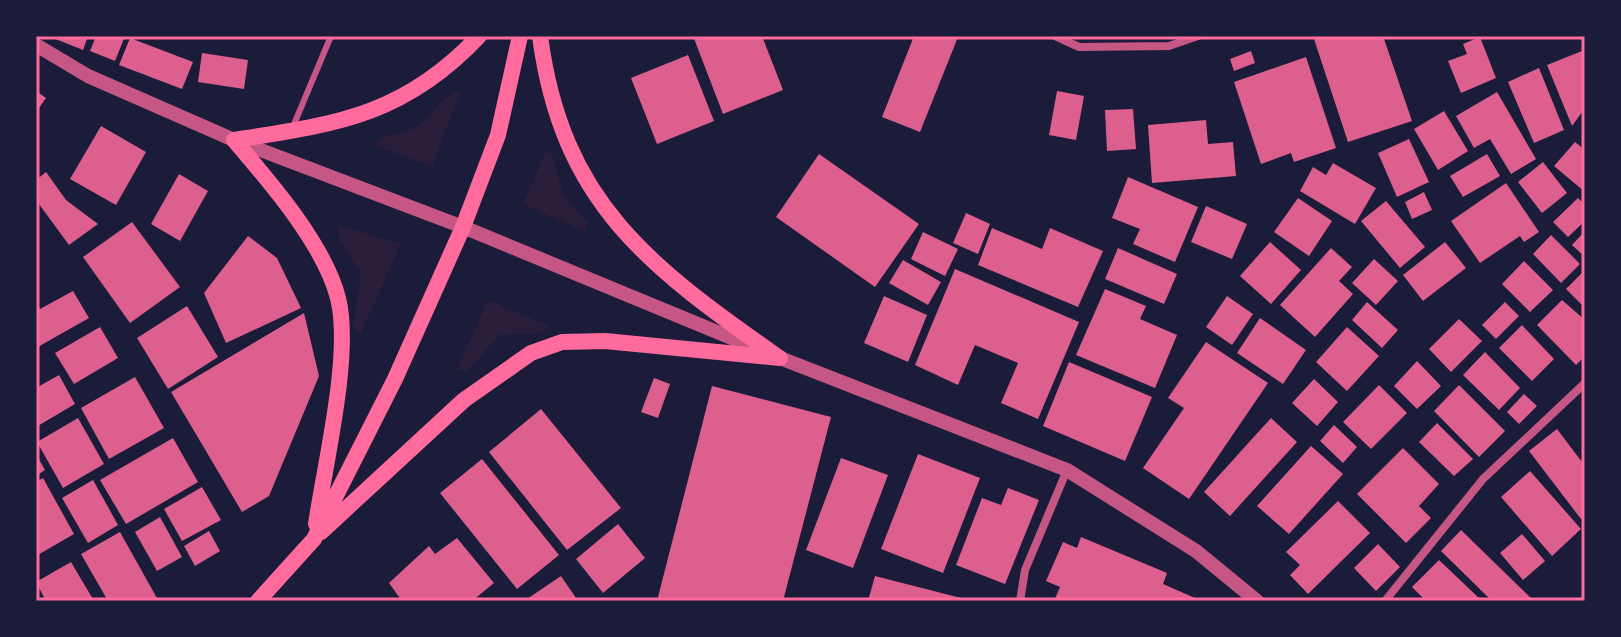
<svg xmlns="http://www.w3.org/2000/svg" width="1621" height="637" viewBox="0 0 1621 637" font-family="Helvetica,sans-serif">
	<rect width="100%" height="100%" fill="#1b1b3a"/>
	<path fill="#2a1e3b" d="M460,92l-28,75 -57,-22c10,-12 27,-11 41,-18 17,-9 24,-33 44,-35z
		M546,151l7,5 10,38 25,30 -2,8 -63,-28z
		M339,225l62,19 -41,91 -7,-8 8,-54 -22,-33z
		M488,300l61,26 -7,7 -43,2 -32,37 -10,-2z"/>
	<path fill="#dd5f8e" d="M48,36h40l-5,14z
		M96,36h29l-10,25 -25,-10z
		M693,36h69l21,54 -60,24z
		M914,36l44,1 -38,95 -38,-15z
		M1313,36h70l29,85 -64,21z
		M1480,37l16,41 -35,15 -13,-32 19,-7 -4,-10z
		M130,38l63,24 -11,27 -63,-24z
		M1251,51l4,12 -21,8 -4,-12z
		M1582,51l3,57 -13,18 -25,-61z
		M202,53l46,7 -4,29 -46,-7z
		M688,55l26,66 -57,23 -26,-66z
		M1306,57l30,91 -42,14 -3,-9 -30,11 -27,-82z
		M1539,68l25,62 -30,13 -26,-61z
		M36,91l10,7 -10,14z
		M1057,91l27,5 -8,44 -27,-5z
		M1497,92l39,67 -25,15 -21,-35 -16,9 -18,-32z
		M1133,109l3,40 -29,2 -2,-41z
		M1444,111l24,40 -30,19 -24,-41z
		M1206,120l2,24 25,-2 3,34 -84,7 -4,-58z
		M101,126l45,26 -30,53 -46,-26z
		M1409,139l20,43 -32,15 -19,-44z
		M1575,142l10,8v42l-31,-26z
		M819,154l100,70 -44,63 -99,-70z
		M1487,154l13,22 -37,21 -13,-21z
		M1543,162l24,31 -25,20 -24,-31z
		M1333,163l43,25 -21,36 -55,-33 13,-24 13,8z
		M46,172l20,28 32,24 -29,21 -33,-45v-20z
		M179,174l29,17 -28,50 -29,-17z
		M1128,177l70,30 -23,55 -42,-18 7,-15 -28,-11z
		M1506,183l33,49 -15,10 -4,-6 -40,27 -29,-42z
		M1424,192l8,18 -20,9 -7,-17z
		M1298,198l34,23 -23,35 -35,-24z
		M1578,198l7,7v16l-17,16 -15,-15z
		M1386,201l39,46 -25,21 -39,-47z
		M1206,206l41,18 -15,35 -41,-17z
		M966,213l24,11 -12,30 -25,-11z
		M132,222l48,65 -50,36 -47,-66z
		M992,228l50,21 8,-21 53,23 -25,56 -100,-42z
		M1585,231v26l-13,-12z
		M923,232l35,17 -13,27 -34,-17z
		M1551,235l29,29 -19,19 -28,-29z
		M248,236l29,22 24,50 -75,35 -22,-50z
		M1270,242l31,28 -30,34 -31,-28z
		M1445,242l21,26 -43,33 -20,-26z
		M1118,248l59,26 -13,30 -59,-25z
		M1331,248l21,19 -13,14 14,13 -38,43 -35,-32z
		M1374,259l24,22 -22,24 -24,-22z
		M903,260l38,22 -13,23 -39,-22z
		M1524,261l29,29 -23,22 -28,-28z
		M955,269l124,53 -41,97 -37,-16 17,-40 -43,-18 -17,40 -43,-20z
		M1585,270v38l-19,-19z
		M1105,289l41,17 -6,13 37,16 -22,53 -79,-33z
		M73,291l16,27 -53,30v-46l4,7z
		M884,296l43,19 -19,47 -44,-19z
		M1227,296l26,18 -21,31 -26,-18z
		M1562,300l23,20v36l-9,9 -39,-40z
		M1367,302l31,28 -16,18 -30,-28z
		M1505,302l14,14 -23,23 -14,-14z
		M187,306l31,51 -50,32 -31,-51z
		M304,313l15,63 -50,120 -27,16 -71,-120z
		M1260,318l46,32 -23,34 -46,-31z
		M1459,319l23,22 -31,31 -22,-23z
		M1522,325l32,34 -22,22 -33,-33z
		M100,327l18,31 -44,26 -19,-31z
		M1347,327l32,29 -32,35 -31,-29z
		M1206,342l62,41 -79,116 -46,-31 41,-60 -16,-10z
		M1485,352l35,36 -21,22 -36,-35z
		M1417,361l24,25 -24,23 -23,-23z
		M1069,362l83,35 -27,64 -82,-35z
		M59,375l16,29 -39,23v-39z
		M135,377l29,51 -55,31 -28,-51z
		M654,378l16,6 -12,34 -17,-6z
		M1314,379l24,23 -21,24 -25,-23z
		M1379,385l28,28 -36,36 -28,-27z
		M1459,385l46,46 -26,26 -45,-46z
		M712,386l119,31 -48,184h-126z
		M1524,394l13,12 -18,18 -12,-12z
		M541,409l80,99 -54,42 -78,-98z
		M78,418l26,46 -41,24 -26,-46z
		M1271,418l26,24 -67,74 -26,-24z
		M1437,423l36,36 -19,17 -35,-34z
		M1334,425l23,22 -14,16 -23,-22z
		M1557,429l28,37v50l-4,3 -52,-68z
		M173,438l25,44 -72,42 -26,-44z
		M1311,446l32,28 -54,60 -32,-28z
		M1403,448l36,36 -20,22 12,12 -25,25 -49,-49z
		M36,454l9,16 -9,6z
		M918,454l62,24 -37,95 -62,-24z
		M841,458l47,17 -35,93 -47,-18z
		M482,459l77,96 -42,34 -77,-96z
		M1530,471l51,58 -29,27 -51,-59z
		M43,478l31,56 -38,22v-74z
		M93,480l25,45 -30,18 -26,-45z
		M202,487l19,33 -39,21 -18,-32z
		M1008,488l31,12 -34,84 -49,-19 26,-67 19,7z
		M1338,501l32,32 -62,61 -18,-19 10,-10 -14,-13z
		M160,517l22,40 -25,14 -22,-39z
		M618,524l27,34 -42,35 -27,-34z
		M1461,530l73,71h-42l-51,-50z
		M209,531l11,20 -25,15 -11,-20z
		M120,532l38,68 -2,1h-48l-27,-47z
		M1522,534l23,27 -22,19 -23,-27z
		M1081,537l86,36 -4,11 39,17h-148l6,-14 -14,-6 17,-39 14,6z
		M457,538l37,45 -22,18h-70l-13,-18 40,-37 6,8z
		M1378,544l22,23 -24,24 -22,-23z
		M1439,560l41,39 -2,2h-52l-14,-14z
		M71,562l23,39h-48l-10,-19z
		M561,576l17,25h-54z
		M875,576l94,24v1h-101z"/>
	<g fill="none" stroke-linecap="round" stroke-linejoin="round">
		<path stroke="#c65784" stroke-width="6" d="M292,129l39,-93"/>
		<path stroke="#c65784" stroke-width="8" d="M1055,36l24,11 90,-1 29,-10
			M1020,601l5,-31 42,-100
			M1385,601l98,-122 102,-96"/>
		<path stroke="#c65784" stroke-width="14" d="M36,45l52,31 146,64 229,87 317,131 287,112 129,81 61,50"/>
		<path stroke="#ff6b9d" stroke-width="16" d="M540,36c22,167 109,230 238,321
			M234,140c36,42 90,104 104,158 14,56 -13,165 -22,226
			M234,140c102,-16 170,-24 245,-104
			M321,532l143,-132 67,-47 31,-11 43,-1 175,17
			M258,601l56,-62 81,-160 68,-152 35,-92 22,-99"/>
	</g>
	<rect width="1621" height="637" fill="none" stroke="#1b1b3a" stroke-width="76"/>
	<rect x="38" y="38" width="1545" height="561" fill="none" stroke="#ff6b9d" stroke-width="3"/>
</svg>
